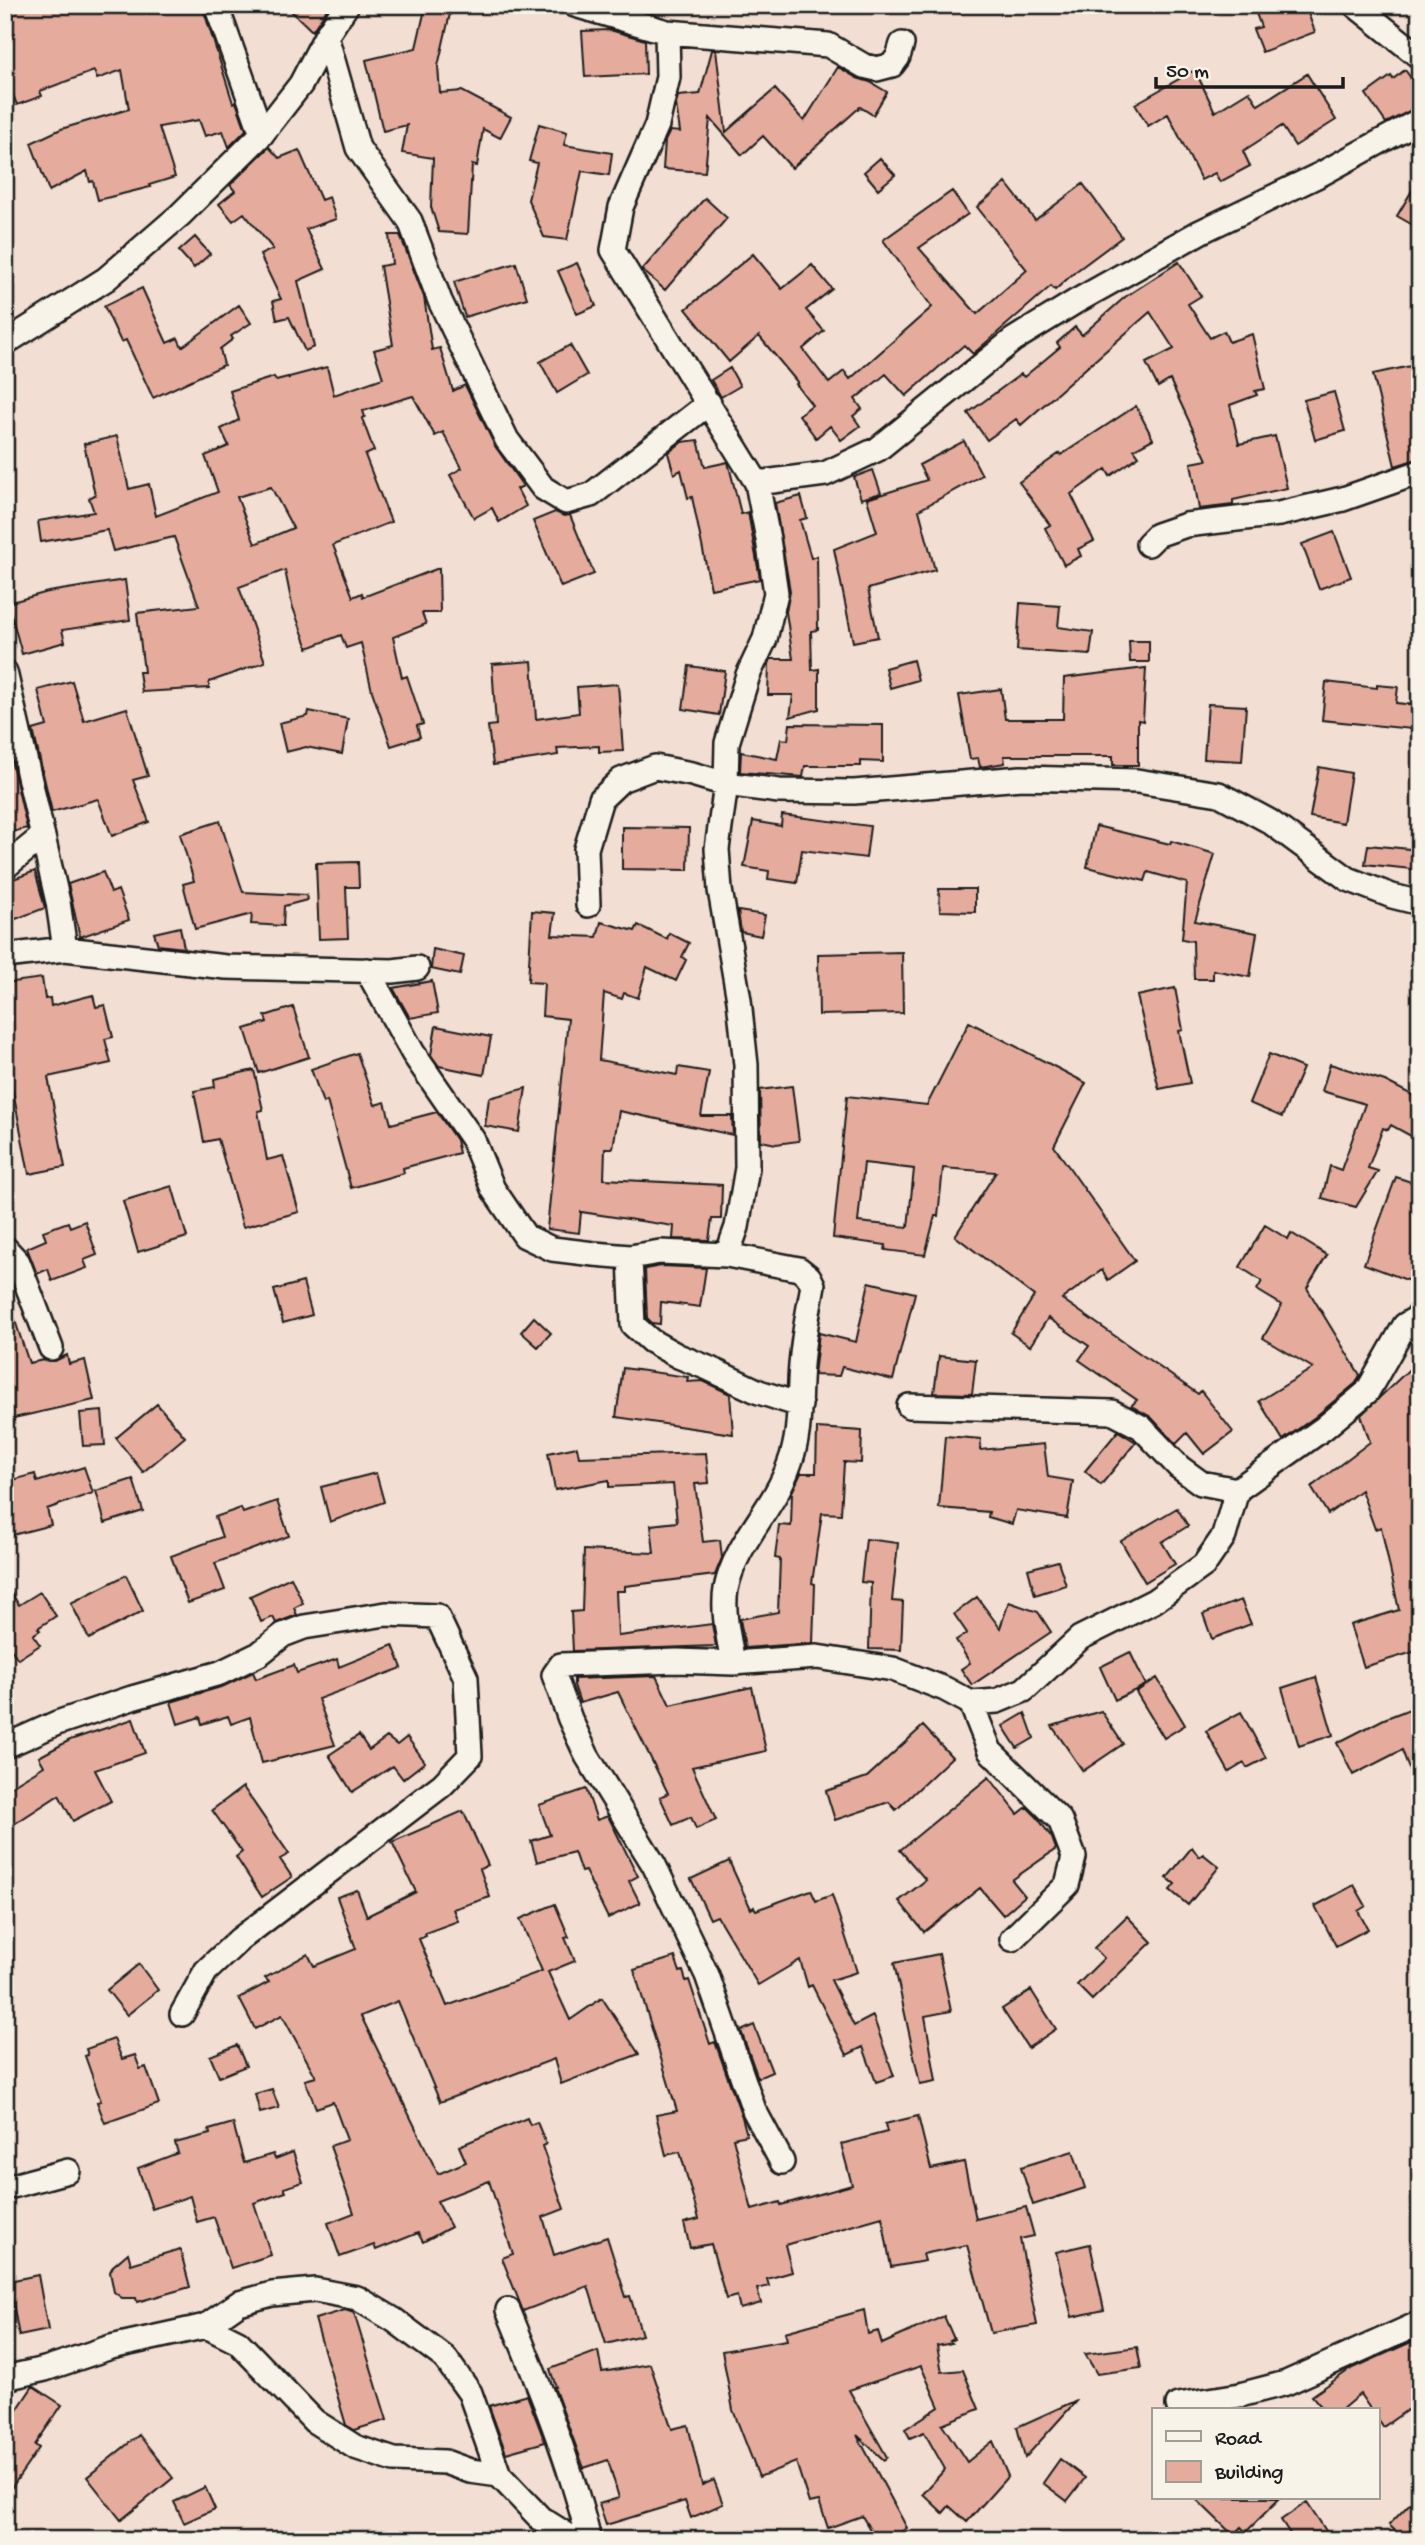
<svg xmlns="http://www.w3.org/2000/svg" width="1425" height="2545" viewBox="0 0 1425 2545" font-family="'Gochi Hand',sans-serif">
	<rect width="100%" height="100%" fill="#f2ded2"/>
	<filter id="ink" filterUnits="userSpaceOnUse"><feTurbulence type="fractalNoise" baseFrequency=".0143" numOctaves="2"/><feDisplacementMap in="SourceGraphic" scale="14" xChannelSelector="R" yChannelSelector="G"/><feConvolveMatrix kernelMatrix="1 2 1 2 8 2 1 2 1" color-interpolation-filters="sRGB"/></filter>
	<g filter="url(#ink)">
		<path fill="#e5ac9d" stroke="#1c1c1c" stroke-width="2" fill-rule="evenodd" d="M5,5h197l31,98 3,-1 10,28 -17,17 -6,-16 -18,5 -6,-16 -40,7 16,50 -26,8 1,2 -52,13 -5,-19 -3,1 -3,-11 -38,20 -18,-48 30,-14 68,-20 -7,-39 -25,9 -3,-8 -54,20 2,5 -25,9 -12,-31z
			M285,5h45l-18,26z
			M426,5h26l-14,61 2,27 22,-2 49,26 -11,21 -17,-9 -6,37 -5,-1 -4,69 -29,-2 -8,-25 2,-49 -31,-5 5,-28 -24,6 -17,-71 50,-12z
			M1253,5h52l10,27 -53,20 -9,-23 8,-2z
			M610,30l35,10 1,34 -61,3 -3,-46z
			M712,50h4l10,82 49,-43 29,32 34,-54 19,11 13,4 17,10 -14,23 -13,-8 -68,61 -29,-32 -21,19 -32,-37 -5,54 -42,-3 2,-28 5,-10 10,1 -4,-28 2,-8 22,-2z
			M1195,70l20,42 34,-21 9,14 49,-31 29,46 -41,26 -13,-20 -39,25 7,15 -30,16 -5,-9 -14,7 -33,-66 -20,12 -13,-22z
			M1405,70l6,8 9,-7v35l-34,17 -20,-29 25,-18 2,3z
			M539,124l28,8 -3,13 48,8 -3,22 -27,-4 -15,69 -23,-3 -16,-37 9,-37 -8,-2z
			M269,147l10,11 20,-8 22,50 8,-3 7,22 -30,10 19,40 -27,12 16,66 -9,4 -16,-34 -12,3 -4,-19 8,-2 -21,-44 13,-6 -29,-36 -11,8 -14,-17 16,-13 -5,-6z
			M880,158l15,17 -17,14 -14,-17z
			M1420,177v52l-23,-13z
			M1006,183l29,37 48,-36 39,53 -47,35 -20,18 -4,-4 -78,68 -9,-9 -58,51 -20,-22 -31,25 7,10 -9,7 7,10 -19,14 -11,-14 -14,12 -17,-23 13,-10 -16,-21 2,-1 -39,-47 -30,26 -43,-53 67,-55 29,35 30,-24 20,24 -26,21 18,21 -21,18 26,34 15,-12 6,8 82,-72 -49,-67 69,-49 16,23 -49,34 58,66 50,-44 -50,-63z
			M705,198l22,20 -62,72 -23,-20z
			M389,235h11l24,62 8,53 8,-2 13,43 12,-6 30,61 28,40 -6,3 9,17 -27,16 -7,-14 -18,10 -24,-43 12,-7 -19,-36 -8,4 -22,-40 -50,15 2,6 -3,1 12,33 -9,4 26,67 -58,23 20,52 9,-4 1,4 76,-29 1,45h-18l4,11 -33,13 9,41 5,-2 16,48 -6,2 3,11 -29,9 -19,-55 -11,-48 -15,5 -5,-13 -33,13 -16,-43 -7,-35 -46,17 26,75 -56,20v6l-67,4 -3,-20h5l-7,-59 62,-7 -25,-69 -61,14 -6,-21 -66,12 -3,-21 56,-9 -5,-14 6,-3 -11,-51 33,-8 12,53 20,-5 7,32 62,-24 -13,-36 24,-10 -8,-17 18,-9 -9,-29 44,-14 2,3 12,-3 1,2v-2l38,-10 7,28 49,-17 -9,-28 19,-5 -13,-79 12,-2zM271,487l22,41 -38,16 -18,-47z
			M195,237l15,17 -16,14 -15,-17z
			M1179,262l22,34 -13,8 22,34 14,-7 5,11 23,-8 13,55 -10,2 2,4 -27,10 9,39 36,-8 12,52 -54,12v5l-34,4 -8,-46 16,-3 -37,-80 -12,7 -12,-24 28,-14 -24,-37 -129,113 -5,-6 -29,21 -19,-27 53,-39 3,3 36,-30 -3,-4 18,-16 7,8 43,-38z
			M516,263l11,35 -62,19 -11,-35z
			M577,263l19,43 -19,8 -19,-43z
			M142,288l25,55 11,-5 4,9 57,-42 12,18 -20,13 2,3 -13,10 4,16 -71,33 -27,-58 -5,2 -17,-36z
			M570,345l17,30 -30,18 -17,-31z
			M1420,364v94l-25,8 -22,-92z
			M730,368l10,18 -19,11 -10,-17z
			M1334,392l11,39 -30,9 -11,-40z
			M1136,406l17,33 -19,10 5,7 -29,20 -4,-7 -35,25 23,47 -16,8 3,7 -17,9 -19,-37 5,-3 -31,-43 41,-29 1,2z
			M698,440l7,27 23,-5 13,52 7,-2 12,67 -49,10 -19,-92 -4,1 -7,-28 -7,4 -6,-21 14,-11z
			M964,441l18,34 -63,35 16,60 -67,19 10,48 -25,5 -19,-93 43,-17 -10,-33 60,-19 -8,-15z
			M873,470l8,23 -20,6 -7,-22z
			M801,496l6,22 -7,2 11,38 6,-2 1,74 -7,1 1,39 7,-1v40l-29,8 3,-22h-25l1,-31 2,-5h22l-7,-47 4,-21 -15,-88z
			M555,512l9,4 6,-1 24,59 -33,13 -28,-66z
			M1334,532l17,45 -32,12 -17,-45z
			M125,580l5,40 -68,10 3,12 -43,12 -14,-51 40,-11z
			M1020,603l40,3 -2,21 35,5 -3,23 -73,-5z
			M1129,641h20v21h-19z
			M913,660l5,20 -28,8 -5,-20z
			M532,661l4,58 43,-6 -2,-26 41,-3 5,67 -24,1v-6l-42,2 1,7 -65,10 -5,-39 8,-1 -4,-61z
			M689,666l36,5 -6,44 -36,-6z
			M1146,668l-3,53 -5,-1v45h-25v-9h-109l1,7 -25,4 -2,-9 -8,1 -11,-64 42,-6 4,30h58l1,-41z
			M72,681l12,40 43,-13 21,68 -15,4 16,42 -37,14 -14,-37 -46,13 -19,-82 14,-4 -9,-36z
			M1326,682l51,6v-3l21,2 -2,16 19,2 -3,24 -90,-9z
			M1208,704l38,2 -4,55 -38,-2z
			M309,711l39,8 -6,35 -36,-7 -20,5 -7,-29 29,-7z
			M790,724l93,1v37l-22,-1v5h-56l-2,11 -63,-5 1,-20 36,7 4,-20 7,1z
			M9,751l18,77 -22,6v-82z
			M1319,767l32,6 -8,50 -33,-6z
			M782,815l88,11 -4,32 -64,-8 -5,33 -29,-4 1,-8 -25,-4 9,-46 28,5z
			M220,821l23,71 63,3 1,5 -23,6 -1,20 -32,-2 1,-10 -57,15 -12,-45 11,-3 -14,-47z
			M1096,826l74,18 1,-3 44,13 -20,67 62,12 -7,44 -37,-7v9h-19l-1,-38 -11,-2 5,-56 -39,-11 -3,9 -58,-14z
			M622,827l67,1 -1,42 -66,-1z
			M1368,845l52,5v20l-55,-6z
			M358,862l1,25h-13l2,51 -29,1 -3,-76z
			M35,871l10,37 -40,15v-41z
			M103,872l8,21 7,-3 11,30 -49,17 -12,-53z
			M939,889h36v23l-35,-1z
			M532,911l23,2 -3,22 45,2 4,-15 34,9 3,-6 29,14 2,-6 20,10 -7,14 4,3 -10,21 -29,-14 -9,31 -14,-5 -2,6 -18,-6 -5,67 78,15 1,-8 31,5 -8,44h31l1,19 -114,-24 -6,37h-8l-1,31 118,6 -1,34h-9l-3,21 -36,-1 1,-13 -93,-14 -2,21 -32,-4 21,-210 -26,-3 2,-33 -16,-1z
			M738,911l27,4 -4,21 -20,-4z
			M180,927l4,21 -26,-3 -4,-12z
			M433,949l31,7 -4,19 -29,-6z
			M902,952l1,61 -84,2 -1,-61z
			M42,978l3,21 5,-1 1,8 42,-11 3,12 9,-2 8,32 -8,2 6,24 -63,14 17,90 -36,7 -20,-103 -4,1v-36l7,-1 -7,-52z
			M432,981l6,32 -28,5 -17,-30z
			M1175,988l8,42 -4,1 11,52 -31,6 -22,-93z
			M293,1007l16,50 -50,16 -14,-44 22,-7 -2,-6z
			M969,1022l117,61 -32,63 81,115 -27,19 -6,-10 -40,29 136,95 3,-3 32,41 -29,22 -17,-21 -11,11 -25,-27 -20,-11 6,-6 -58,-40 10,-14 -41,-28 -18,28 -19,-13 23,-37 -79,-60 41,-64 -53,-4 -5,48h-3l-10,39 -40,-5 1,-5 -53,-7 14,-142 80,9zM864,1163l50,6 -6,58 -50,-5z
			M436,1026l55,11 -7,38 -45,-9 -8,-11z
			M357,1053l18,52 10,-3 6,22 46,-12 19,28 3,13 -56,15 1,5 -53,15 -24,-87 -4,2 -12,-34z
			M1269,1054l34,14 -21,49 -33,-14z
			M1330,1064l55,17 35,18v42l-29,-16 -3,5 -5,-2 -15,40 10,3 -22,36 -34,-9 8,-32 11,4 24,-66 -43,-13z
			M254,1070l9,40 -5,1 9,49 16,-4 16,56 -56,15 -25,-88 -14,3 -10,-51 21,-4 -1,-8z
			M792,1086l7,55 -23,3 -15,-3 -1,-51z
			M526,1088l-7,44 -34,-6 4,-28z
			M1396,1177l24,8v78l-8,19 -48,-18z
			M172,1186l15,51 -49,15 -15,-51z
			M85,1221l12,34 -13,5 3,8 -35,13 -4,-12 -11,5 -10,-26 19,-8 -3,-9 25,-9 2,5z
			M1265,1225l23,14 3,-6 36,22 -20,33 53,87 -4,8 -41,34 -32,23 -24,-39 54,-33 -50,-30 19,-33 -25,-15 5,-9 -22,-14z
			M661,1266l45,2 -6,39 -39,-5 -1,22 -8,-1 -5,-5 -2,-49z
			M303,1282l9,33 -29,8 -9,-33z
			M869,1282l46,11 -22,87 -51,-13 -3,9 -25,-1 5,-42 37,9z
			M9,1302l20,61 15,-3 11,1 12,-6 2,9 16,-4 9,40 -89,20v-117z
			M534,1317l17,16 -13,14 -17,-15z
			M939,1356l37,4 -4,34 -38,-1z
			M1420,1359v291l-56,17 -14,-42 49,-15 -18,-83 -6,2 -14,-39 -33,24 -17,-27 59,-45 -9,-27z
			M623,1368l65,9 -1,5 16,-1 27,13 3,40 -117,-17z
			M157,1404l28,33 -42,35 -27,-34z
			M102,1411l3,34 -22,1 -3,-33z
			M817,1428l45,3 -1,32 -17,-1 -3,52 -19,-1 -10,70 3,1 -2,59 -68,5 -5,-29 38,-7 2,-53 -5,-1 4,-33 12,1 1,-34 9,-19h15z
			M1118,1431l18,11 -35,43 -16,-14z
			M945,1436l36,3 -1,11 64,-6 4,33 25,4 -6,37 -51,-8 -4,14 -24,-7 1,-5 -50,-4z
			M577,1447l2,10 127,-4 3,30 -14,1 8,58 17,-2 2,18 -7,17 -90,11v5h-9l2,45 94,-12 4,22 -143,5 -2,-39 11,-1 2,-61 70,3 -3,-28 26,-3 -4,-38 -64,3v-7l-54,10 -7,-37z
			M84,1467l9,26 -46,16 4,16 -46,12v-55l30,-8 2,8z
			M376,1473l8,29 -54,20 -9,-35z
			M133,1479l10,32 -38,12 -9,-32z
			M277,1501l12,35 -74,27 10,27 -37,13 -17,-47 51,-19 -7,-20 26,-9 2,5z
			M1177,1508l11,18 -26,16 13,22 -30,18 -24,-41z
			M866,1539l32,4 -6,58 11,1 -2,48 -32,-1 2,-66 -10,-1z
			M1058,1561l8,24 -31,10 -7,-26z
			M126,1575l17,36 -54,28 -18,-36z
			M291,1577l12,26 -9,5 3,7 -21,8 -3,-6 -12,5 -11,-26z
			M5,1583l14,22 21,-13 16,24 -18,12 2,2 -7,5 7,10 -22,14 -13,-18z
			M977,1597l23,31 9,-26 29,10 13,20 -79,53 -11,-16 9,-6 -14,-23 11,-7 -13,-19z
			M1241,1600l10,24 -39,15 -9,-25z
			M393,1645l9,23 -84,31 17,46 -73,18 -12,-46 -19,7 -3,-8 -26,8 -2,-7 -22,7 -7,-22 53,-16 29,-14 3,7 38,-14 3,8 40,-14 2,8z
			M1130,1652l16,33 -31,15 -15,-33z
			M656,1676l14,29 82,-18 14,64 -74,16 24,53 -20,9 -5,-12 -18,8 -13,-28 8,-4 -50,-101 -38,11 -6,-18v-6z
			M1316,1677l17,58 -34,11 -17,-58z
			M1157,1678l28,47 -21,13 -28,-46z
			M1420,1705v88h-2l-16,-43 -49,25 -16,-32 47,-24z
			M1101,1711l22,33 -40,27 -31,-45z
			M1241,1712l25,46 -19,10 -3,-5 -15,9 -23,-41z
			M1025,1713l9,25 -17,10 -14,-22z
			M133,1719l12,34 -50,17 16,31 -38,20 -14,-26 -54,35v-40l39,-24 -5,-9 31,-17z
			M923,1726l29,31 -56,53 -7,-8 -54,18 -9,-29 41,-14z
			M359,1735l10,15 18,-13 10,8 10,-8 18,25 -22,17 -10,-13 -41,26 -23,-37z
			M989,1777l29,37 9,-7 10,10 15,21 4,11 -44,31 13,16 -22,19 -23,-27 -56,44 -25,-31 27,-21 -26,-30z
			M243,1787l46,67 -9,5 12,18 -30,20 -26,-40 6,-5 -30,-42z
			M586,1789l11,31 11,-4 30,60 -9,5 11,22 -32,15 -23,-47 -4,1 -7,-20 -37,10 -6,-21 19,-6 -11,-30z
			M463,1811l25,54 -8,4 10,28 -37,12 5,12 -33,12 1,3 -7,3 28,67 95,-35 -22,-52 35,-15 14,33 -4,1 10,23 -27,11 22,48 32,-22 37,56 -78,30 -7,-25 -114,43 -42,-101 -37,15 77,158 28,-12 -7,-16 68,-28 3,7 7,-3 9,22 -4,2 22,63 -21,8 11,38 53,-18 19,60 4,-1 12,39 -36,9 -18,-58 -65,25 -21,-53 11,-4 -24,-73 -52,20 14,26 -28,15 -5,-9 -42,17 -2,-5 -34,12 -12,-34 26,-10 -24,-67 17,-6 -14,-38 -17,6 -11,-28 11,-3 -34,-62 -27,14 -16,-31 30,-16 -4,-4 43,-24 6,12 42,-17 -19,-52 20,-7 10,26 49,-24 -24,-50z
			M1192,1847l7,10 4,-3 16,13 -31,38 -18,-15 5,-6 -8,-6z
			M729,1861l22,48 3,-2 2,3 55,-20 5,11 16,-6 25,77 -26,8 23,46 19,-10 21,60 -18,6 -13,-35 -16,8 -35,-70 -4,2 -8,-27 -42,25 -41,-69 -7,3 -19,-40z
			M1354,1885l12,21 -8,5 10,18 -32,17 -21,-40z
			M1127,1916l25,26 -60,58 -15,-15 27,-27 -10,-10z
			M939,1954l12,57 -26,5 11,65 -16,3 -26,-121z
			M675,1957l5,15 3,-1 3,10 3,-1 21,64 5,-2 27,75 5,18 -14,3 19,72 28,-8 1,3 71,-20 -11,-41 46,-12 -2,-8 33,-8 13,53 33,-7 12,57 50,-12 8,29 -14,3 17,86 -46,8 -24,-88 -44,9 2,7 -34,6 -9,-50 -97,28 7,27 -25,7 2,7 -12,3 4,14 -21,6 -3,-13 -11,3 -15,-55 -21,4 -6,-25 15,-4 -19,-67 -14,3 -10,-40 21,-4 -43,-141z
			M139,1964l19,26 -31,25 -20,-25z
			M1031,1990l25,39 -28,19 -26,-39z
			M754,2025l18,47 -14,6 -17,-47z
			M114,2039l8,20 13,-4 5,14 6,-2 13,37 -54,19 -8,-21 4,-1 -16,-45 3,-1 -2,-6z
			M237,2045l9,21 -27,11 -9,-21z
			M272,2089l7,19 -19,5 -5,-19z
			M233,2123l11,40 29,-9 2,5 18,-7 10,30 -19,6 2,4 -32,11 17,52 -40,13 -17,-51 -17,5 -7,-26 -38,13 -14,-41 40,-15 -3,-10 35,-9 -1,-4z
			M1073,2151l12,37 -52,17 -12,-38z
			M1090,2244l14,66 -32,7 -16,-65z
			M180,2249l10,38 -53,15 -1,-4h-14l-8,-6 -4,-20 3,-6 15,-13 3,11z
			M38,2275l10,55 -29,6 -10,-55z
			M345,2310l9,3 33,107 -33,10 -8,-5 -31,-106z
			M864,2310l4,24 10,-3 4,13 62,-28 10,23 -4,2 2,2 -15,3 5,26 21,-2 16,39 -37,15 25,38 26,-21 15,35 -41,46 -18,-16 -6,7 -20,-19 22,-25 -21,-37 -14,6 -5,-9 34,-22 -18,-41 -72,24 38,67 -3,3 -27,-25 50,93 -20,12h-11l-14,-24 -34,12 -9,-27 -10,2 -13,-41 -37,15 -26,-67 -11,-59 65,-11 -2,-8z
			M1420,2338v63l-37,26 -5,-8v-9h-7l-11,-16 -19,16h-17l-12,-14 37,-26z
			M1137,2347l4,21 -44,6 -12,-20z
			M598,2351l4,21 48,-8 22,65 16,-4 14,60 12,-5 9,24 -32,14 -6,-17 -79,24 -7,-21 20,-6 -11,-38 -24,8 -30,-81h2l-6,-18z
			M33,2386l29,19 -27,40 4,3 -34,49v-69z
			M527,2395l18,47 -39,11 -17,-47z
			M1077,2400l-52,58 -8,-31z
			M139,2435l34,43 -52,42 -34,-43z
			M1060,2459l25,19 -18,23 -24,-18z
			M205,2487l10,22 -31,14 -10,-21z
			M1420,2493v47h-15l-16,-15z
			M1195,2498h85l-34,34 -5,-5 -8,8z
			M1307,2502l25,38h-38l-13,-20z"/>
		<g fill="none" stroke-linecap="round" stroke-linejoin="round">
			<g stroke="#1c1c1c" stroke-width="28">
				<path id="minor" d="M216,5l46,129
					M575,5l92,27 161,13 36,21 13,3 15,-4 6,-8 4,-13
					M1355,5l65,52
					M326,36l32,112 52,73 30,80 67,139 36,48 23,14 25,-7 118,-92
					M5,343l101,-64 74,-64 82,-81 39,-50 25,-48 21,-31
					M757,483l68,-9 53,-25 135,-109 62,-38 125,-70 121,-58 99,-54
					M1148,544l9,-9 29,-10 93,-11 64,-15 77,-27
					M5,672l53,230 7,47
					M5,867l38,-31
					M588,905l-2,-56 15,-50 20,-19 34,-13 37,7 34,10 53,7 75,1 167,-14 116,3 82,13 50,27 79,58 44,17 28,7
					M5,956l60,-7 161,18 167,4 24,-3
					M367,970l46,83 60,87 20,49 32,47 27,13 42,5 36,3 30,-5 67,3 10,-28 10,-59 -1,-103 -7,-65 -19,-110 -3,-41 9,-65 1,-41 21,-68 17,-36 11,-46 -8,-54 -11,-56 -144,-233 8,-43 36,-82 11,-48 -1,-45
					M5,1248l13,14 33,86
					M727,1255l72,14 10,8 4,8c-5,27 -10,53 -12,80 -3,34 1,67 -12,100 -15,44 -54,78 -63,124 -4,23 3,50 7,74
					M630,1257l3,68 18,16 27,15 30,12 51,24 41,13
					M909,1406l203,6 29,15 38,40 22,16 36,7
					M971,1703l19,48 70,69 14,37 -7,28 -55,54
					M8,1745l49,-22 75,-25 88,-25 39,-19 24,-19 21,-8 82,-13 51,2 29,62 4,78 -28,29 -203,155 -33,31 -24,43
					M782,2162l-28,-52 -47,-135 -53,-110 -67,-109 -17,-37 -16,-44 7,-10 116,-4 56,2 84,-6 76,12 52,20 26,14 26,-2 27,-11 56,-52 74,-37 50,-36 20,-29 13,-46 87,-62 43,-36 38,-67 15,-9
					M5,2188l63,-17
					M508,2310c31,75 62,151 81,230
					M206,2326l32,16 76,79 41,26 39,13 51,2 25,9 29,4
					M5,2378l40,-9 66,-22 95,-21 33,-23 33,-9 43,-4 42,8 37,22 51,38 25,35 29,82 41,43 35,22
					M1178,2405l62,-10 46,-12 134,-60"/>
			</g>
			<use href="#minor" stroke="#f7f3e8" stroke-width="23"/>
		</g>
	</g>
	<rect width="1425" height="2545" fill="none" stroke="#f7f3e8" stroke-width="28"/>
	<rect x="14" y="14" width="1397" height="2517" fill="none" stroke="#1c1c1c" stroke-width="2.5" filter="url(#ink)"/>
	<rect x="1152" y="2408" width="228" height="91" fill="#f7f3e8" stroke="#9f9d96" stroke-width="2"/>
	<rect x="1166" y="2431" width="35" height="10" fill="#f7f3e8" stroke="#9f9d96" stroke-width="2"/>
	<text x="1215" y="2444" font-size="21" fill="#1c1c1c">Road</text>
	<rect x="1166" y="2461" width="35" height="21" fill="#e5ac9d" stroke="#9f9d96" stroke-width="2"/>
	<text x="1215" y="2478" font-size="21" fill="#1c1c1c">Building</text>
	<path d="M1156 77v10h187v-10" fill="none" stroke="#1c1c1c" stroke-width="3.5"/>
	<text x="1166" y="77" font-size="21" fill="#1c1c1c" stroke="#f7f3e8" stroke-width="5" paint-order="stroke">50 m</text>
</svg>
